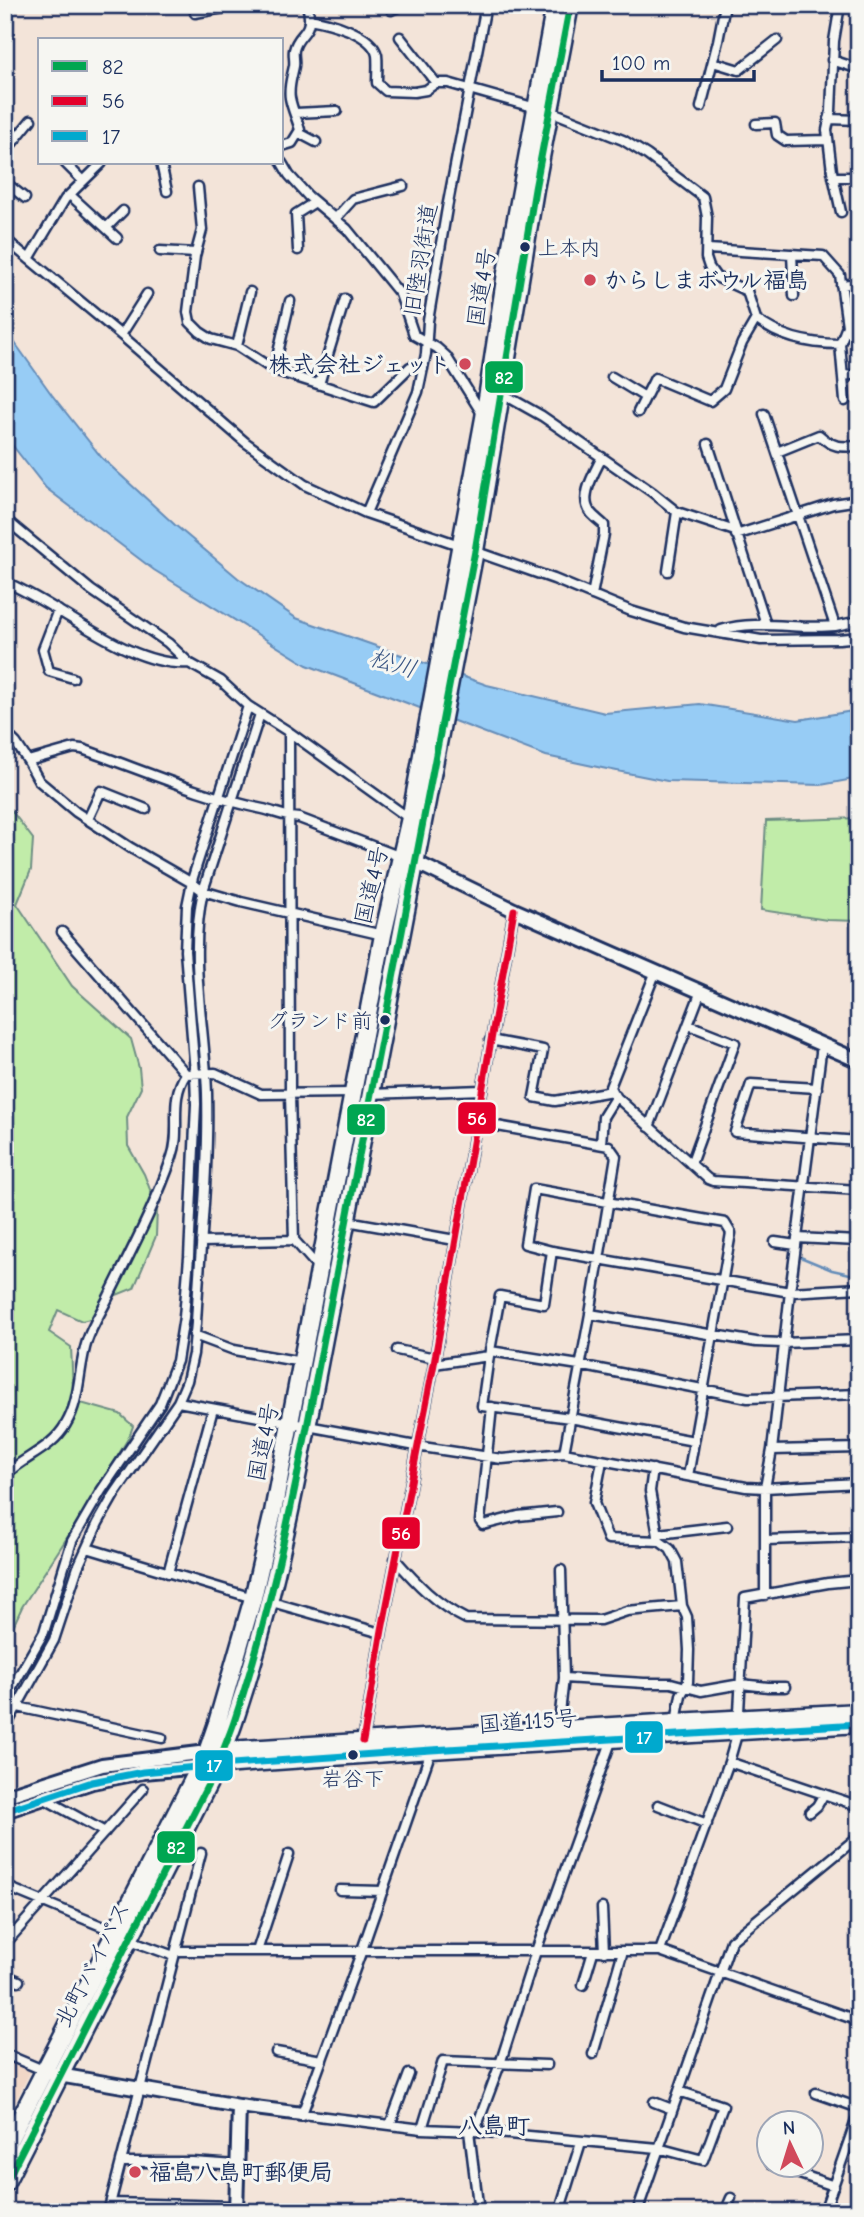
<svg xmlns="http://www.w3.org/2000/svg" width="864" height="2217" viewBox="0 0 864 2217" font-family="'Comic Neue','Klee One',sans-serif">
	<rect width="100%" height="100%" fill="#f3e4d9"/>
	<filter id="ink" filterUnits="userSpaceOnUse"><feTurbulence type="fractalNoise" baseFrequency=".0143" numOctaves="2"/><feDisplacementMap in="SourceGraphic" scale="14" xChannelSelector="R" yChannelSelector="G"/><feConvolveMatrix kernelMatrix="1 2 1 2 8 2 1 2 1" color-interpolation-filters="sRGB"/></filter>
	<g filter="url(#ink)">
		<path fill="#f1d7c7" d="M5,2060l26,10 -26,52z"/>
		<path fill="#c1eca9" stroke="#6e8e84" stroke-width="2" d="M5,802l28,37 -2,31 -14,34 55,82 59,53 8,29 2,20 -14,29 1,29 16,28 13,34 -1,28 -22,52 -30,12 -10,18 -12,3 -24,-11 -9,22 22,15 2,43 4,12 43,12 13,12 -4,11 -40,67 -67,103 -17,37z
			M859,818v103l-32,-1 -66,-10 5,-89z"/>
		<path fill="#97ccf5" stroke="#658db9" stroke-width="2" d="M5,329l47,66 50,63 73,67 63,53 58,40 191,67 118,28 95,-9 98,16 61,-10v68l-38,7 -154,-4 -65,-13 -56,-12 -239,-91 -153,-95 -108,-82 -41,-52z"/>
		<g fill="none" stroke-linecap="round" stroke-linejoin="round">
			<path stroke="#658db9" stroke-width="2.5" d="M798,1256l34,14 27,6"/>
			<g stroke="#1b2f5e" stroke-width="13">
				<path id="street" d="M391,5v5l11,-5
					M840,5l-6,36 -3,70 -4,19 5,41 9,41
					M195,13l46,-8
					M309,19c19,3 63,14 68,36 1,8 0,19 0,28l9,8 28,1 12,-2 10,-7h12l88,25
					M400,37l36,46
					M832,60l27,9
					M713,62l26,8 38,-30
					M701,107l17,-66 7,-36
					M550,111l73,29 24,15 56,42 4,20 -1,41 3,9 7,10 31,14 9,28
					M296,113l41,-2
					M829,119l30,1
					M756,124l19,-1 2,12 9,6 41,-1
					M5,129l12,9
					M299,133l17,9
					M282,146l10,-3 8,-13c-3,-11 -8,-21 -10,-32 -2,-11 2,-21 4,-32 1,-5 -1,-11 0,-16 4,-19 21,-15 13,-45
					M5,152l26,-32
					M65,163l18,18
					M161,163l6,28
					M282,163l7,12 19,21 39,33 53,65 14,41 23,13 9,8 37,59
					M833,177h26
					M5,182l20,16
					M198,187l4,43 -7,26 -7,56 2,10 10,10 11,7 26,7 37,24 100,32 36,-35 13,2
					M70,195l47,43
					M335,219l18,-20 50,-13
					M106,228l17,-17
					M5,239l116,96 124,107 60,43 61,28 96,33
					M708,249l115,7 17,19 7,51 -7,18 5,57
					M298,250l-2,-36 19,-12
					M160,251l36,2
					M792,254l2,42
					M29,259l36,-60 37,-36
					M841,285l18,-2
					M845,332l14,-1
					M121,335l26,-41
					M237,346l13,-54
					M274,370l16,-69
					M843,376l16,-2
					M612,377l33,20
					M319,384l26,-85
					M501,393l41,23 110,76 25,20 58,19
					M638,412l17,-34 55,23 14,-12 18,-46 14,-24c24,19 54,25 84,25
					M708,444l58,180
					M777,452l42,-17c14,13 22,12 40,11
					M366,513l52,-121 8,-38 2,-33 19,-113 39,-203
					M5,519l86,71 77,53 21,20 32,18 27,25 41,26 121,87
					M736,535l97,-31 26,-4
					M474,551l80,28 77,32 53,16 77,13 78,-1 20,-2
					M668,571l9,-59
					M5,582c55,22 124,86 184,81
					M592,595l12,-61v-9c-4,-4 -10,-8 -13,-12 -13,-15 4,-41 11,-56
					M58,610l-15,39 6,22 24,7
					M835,626l24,-5
					M721,630c38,-11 76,0 114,-4l-71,-212
					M5,732l11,11 12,18 46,-13 8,1c60,21 119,47 181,60 12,3 23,8 36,9l102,39
					M289,732l1,363 4,145 24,27
					M28,761l11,20 37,31 55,36 61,35 11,8 38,11 142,33
					M88,819l13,-28 45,18
					M62,932l124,142
					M656,971l-46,116 3,7 95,85 5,2 146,9
					M689,1025l46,18 -44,121
					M490,1040l53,10 -9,47 21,4 57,-10
					M817,1088l-66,-4 -16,48 124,9
					M370,1094l112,-4
					M475,1122l134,24 7,10 -26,158 -26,139
					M649,1127l52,-136
					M601,1144l2,-27 13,-21
					M347,1221l108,19
					M797,1238l61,3
					M201,1242l93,-2
					M775,1242l21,3
					M552,1251l-8,53 -44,-8 -11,60 -7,50 88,12 124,23
					M590,1314l166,28 27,1 76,-3
					M194,1335l40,15 68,12
					M397,1350l38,8
					M490,1351l89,14 169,33 111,-4
					M434,1364l55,-8
					M178,1402l238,44 86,13 62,-6 182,34 19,1 94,-5
					M492,1407l-12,114 3,4 35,-9 39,-4
					M772,1450l87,-2
					M602,1461l-8,42 14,36 51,2 -9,-50 3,-22
					M5,1475c20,-19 47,-26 61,-51 15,-25 12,-56 21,-83 5,-15 14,-29 21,-43 23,-47 47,-92 64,-141 10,-27 -4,-57 14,-83l29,-1 46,21 92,-1
					M688,1476c15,-81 28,-162 43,-243l-6,-10 -191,-34 -9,55 27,7 238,41 32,-247
					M658,1534l69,-8
					M766,1540l93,-3
					M659,1541l11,8 7,13 5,44 5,11 2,33 -1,32 -7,13 -5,27
					M87,1548l166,50
					M395,1559c21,24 42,46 71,60l134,1 27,-9 55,-5
					M168,1573l45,-164
					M765,1595v-107l7,-38 18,-158 69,-4
					M268,1601l113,32
					M564,1678l80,5h27l30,8 40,-7 27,3h17
					M5,1700l39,-68 28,-91 29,-50 59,-87 17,-43 7,-44 5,-60 7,-153 -1,-31 -10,-122 2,-45 6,-29 55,-171
					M18,1707l144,31
					M5,1728l49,-88 24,-73 20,-44 16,-28 64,-93 9,-21 6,-27 3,-31c4,-77 13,-153 11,-230 -2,-67 -19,-135 -4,-202l57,-177
					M558,1730l6,-52 -3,-108
					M363,1741l19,-111 52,-266 80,-454
					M431,1751l-69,199 -60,164 120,15 53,2 183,17 45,12 20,-54 -44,-15
					M729,1762l130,44
					M43,1798l62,34
					M658,1805l49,19
					M810,1812l7,-6 7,-12
					M5,1886l111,46
					M340,1890l43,1
					M602,1908l2,44
					M130,1940l44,16
					M5,1944l138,-155
					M176,1951h484l199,70
					M257,1951l32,-97
					M660,1951l69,-189 9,-31 7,-133 83,-15 31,-3
					M5,1975l14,6
					M583,1985l10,-33
					M276,2052l46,8
					M5,2054l38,16
					M593,2054l30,-103
					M816,2093l43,15
					M654,2102l18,7
					M390,2125l19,-51
					M422,2129l21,-68 104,4
					M469,2131l10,81
					M475,2131l25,-67 36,-113 76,-212
					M122,2162h70l45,3
					M771,2164l63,22
					M111,2203l125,3
					M108,2212l93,-359
					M559,2212l22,-70
					M637,2212l94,-271 128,-105
					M725,2212l6,-14
					M824,2212l35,-100
					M857,2212l2,-5"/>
			</g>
			<g stroke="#1b2f5e" stroke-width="18">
				<path id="secondary" d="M409,859l105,51 345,151
					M5,1796l97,-31 105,-13
					M5,1811l87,-29 51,-10 57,-5
					M53,2074l186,32 63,8
					M236,2212l3,-106"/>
			</g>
			<g stroke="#1b2f5e" stroke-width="21">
				<path id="highway" d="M213,1751l463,-29 183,-10
					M209,1766l222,-16 428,-26
					M5,2148l202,-396 10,-29 36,-125 20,-86 110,-577 29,-126 72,-391 22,-145 49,-268
					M5,2184l213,-419c5,-16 12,-30 17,-46 32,-95 53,-194 72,-292l168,-876 60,-362 35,-184"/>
			</g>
			<use href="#street" stroke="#f6f6f2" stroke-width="8"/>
			<use href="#secondary" stroke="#f6f6f2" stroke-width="12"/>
			<use href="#highway" stroke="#f6f6f2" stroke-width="16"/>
			<g stroke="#f6f6f2" stroke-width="12">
				<path id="bus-1" d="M5,2184l213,-419c5,-16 12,-30 17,-46 32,-95 53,-194 72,-292l168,-876 60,-362 35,-184"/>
			</g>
			<g stroke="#f6f6f2" stroke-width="12">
				<path id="bus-2" d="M363,1741l19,-111 52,-266 80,-454"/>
			</g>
			<g stroke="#f6f6f2" stroke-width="12">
				<path id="bus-3" d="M5,1811l87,-29 51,-10 75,-7 213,-15 428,-26"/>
			</g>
			<use href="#bus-1" stroke="#00a651" stroke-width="7"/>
			<use href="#bus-2" stroke="#e4002b" stroke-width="7"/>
			<use href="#bus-3" stroke="#00a9ce" stroke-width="7"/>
		</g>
	</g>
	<g fill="#1b2f5e" stroke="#f6f6f2" stroke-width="2.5">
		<circle cx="525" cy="247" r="6"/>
		<circle cx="385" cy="1020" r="6"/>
		<circle cx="353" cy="1755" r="6"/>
	</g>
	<g fill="#d1495b" stroke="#f6f6f2" stroke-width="2.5">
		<circle cx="590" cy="280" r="7"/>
		<circle cx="465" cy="364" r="7"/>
		<circle cx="135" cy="2172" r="7"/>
	</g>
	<g text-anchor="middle" stroke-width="6" stroke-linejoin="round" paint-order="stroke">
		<g font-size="21" fill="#1b2f5e" stroke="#f6f6f2" text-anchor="start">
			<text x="538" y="255">上本内</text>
			<text x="372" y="1028" text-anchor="end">グランド前</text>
			<text x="353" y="1786" text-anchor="middle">岩谷下</text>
		</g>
		<g font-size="23" fill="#1b2f5e" stroke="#f6f6f2">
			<text transform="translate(420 260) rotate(-81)" y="8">旧陸羽街道</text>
			<text transform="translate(481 287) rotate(-81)" y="8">国道4号</text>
			<text transform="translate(371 885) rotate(-77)" y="8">国道4号</text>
			<text transform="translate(263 1442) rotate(-79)" y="8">国道4号</text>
			<text transform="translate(528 1721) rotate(-4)" y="8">国道115号</text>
			<text transform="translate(92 1964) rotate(-63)" y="8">北町バイパス</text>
		</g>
		<g font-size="23" font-weight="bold" fill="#1b2f5e" stroke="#f6f6f2" text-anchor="start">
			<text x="604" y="288">からしまボウル福島</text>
			<text x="451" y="372" text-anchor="end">株式会社ジェット</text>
			<text x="149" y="2180">福島八島町郵便局</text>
		</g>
		<g font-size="24" font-style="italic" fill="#3a5684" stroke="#f6f6f2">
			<text transform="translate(393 663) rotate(17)" y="8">松川</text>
		</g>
		<g font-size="24" font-weight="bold" fill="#1b2f5e" stroke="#f6f6f2">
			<text x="494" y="2134">八島町</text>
		</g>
	</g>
	<g stroke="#f6f6f2" stroke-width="2.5">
		<rect x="484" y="360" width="40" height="34" rx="7" fill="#00a651"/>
		<rect x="457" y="1101" width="40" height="34" rx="7" fill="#e4002b"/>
		<rect x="346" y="1103" width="40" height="33" rx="7" fill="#00a651"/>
		<rect x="381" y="1516" width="40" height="34" rx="7" fill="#e4002b"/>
		<rect x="624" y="1720" width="40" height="34" rx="7" fill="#00a9ce"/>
		<rect x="194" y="1749" width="40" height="33" rx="7" fill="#00a9ce"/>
		<rect x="156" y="1830" width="40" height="34" rx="7" fill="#00a651"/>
	</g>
	<g font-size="19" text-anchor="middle" font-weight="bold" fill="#fff">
		<text x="504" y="384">82</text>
		<text x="477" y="1125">56</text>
		<text x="366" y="1126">82</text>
		<text x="401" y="1540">56</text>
		<text x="644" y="1744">17</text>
		<text x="214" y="1772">17</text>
		<text x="176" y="1854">82</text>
	</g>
	<rect width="864" height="2217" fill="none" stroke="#f6f6f2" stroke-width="28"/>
	<rect x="14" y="14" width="836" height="2189" fill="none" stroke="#1b2f5e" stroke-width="2.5" filter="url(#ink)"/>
	<rect x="38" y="38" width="245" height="126" fill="#f6f6f2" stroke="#9ea6b7" stroke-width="2"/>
	<rect x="52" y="61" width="35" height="10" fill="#00a651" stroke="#9ea6b7" stroke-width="2"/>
	<text x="102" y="74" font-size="21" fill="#1b2f5e">82</text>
	<rect x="52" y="96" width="35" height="10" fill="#e4002b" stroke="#9ea6b7" stroke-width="2"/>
	<text x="102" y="108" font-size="21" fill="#1b2f5e">56</text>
	<rect x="52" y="131" width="35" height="10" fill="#00a9ce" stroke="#9ea6b7" stroke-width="2"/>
	<text x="102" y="144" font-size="21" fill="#1b2f5e">17</text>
	<g transform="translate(790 2144) rotate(356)"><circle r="33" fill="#f6f6f2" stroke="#9ea6b7" stroke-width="2"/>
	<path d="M0-5L12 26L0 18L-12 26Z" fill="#d1495b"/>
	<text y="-10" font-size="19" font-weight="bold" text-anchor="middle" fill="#1b2f5e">N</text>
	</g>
	<path d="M602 70v10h152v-10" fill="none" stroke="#1b2f5e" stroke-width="3.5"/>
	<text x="612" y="70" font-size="21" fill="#1b2f5e" stroke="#f6f6f2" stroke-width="5" paint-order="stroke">100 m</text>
</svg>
